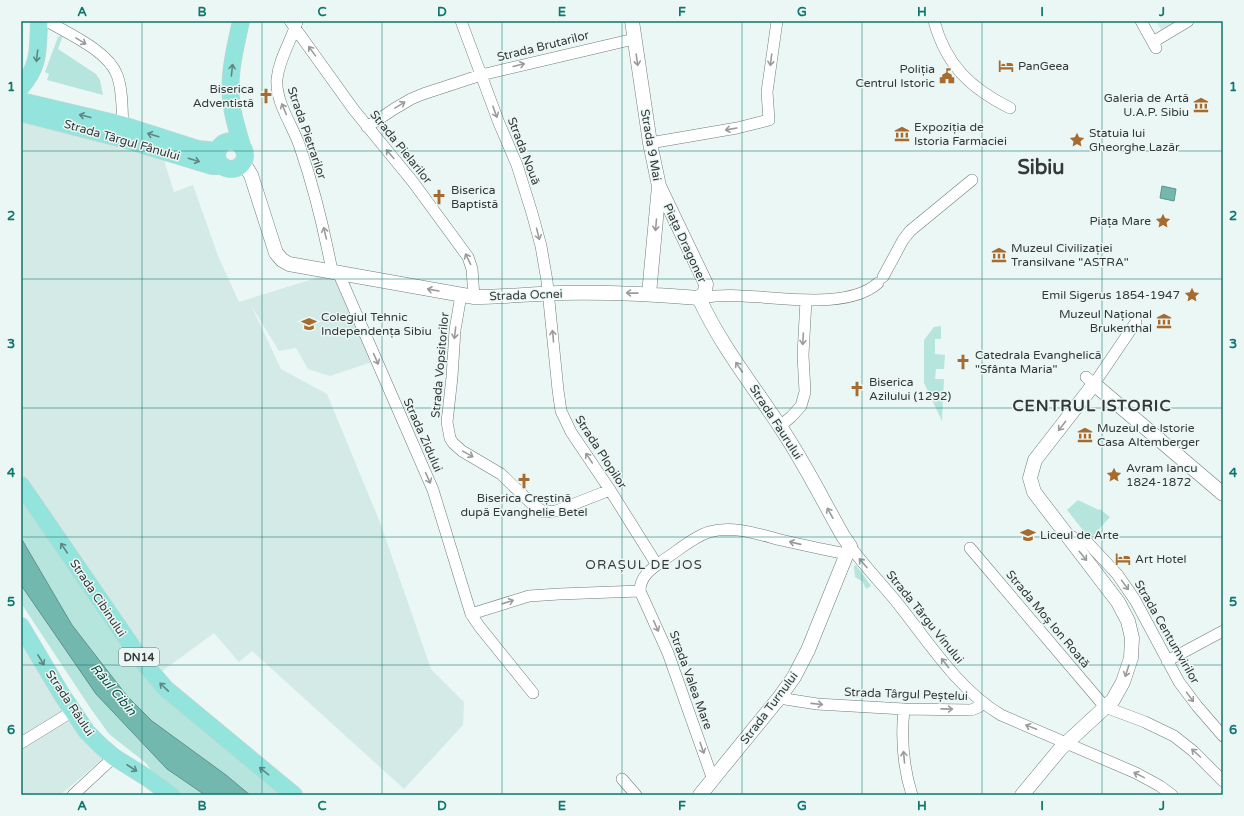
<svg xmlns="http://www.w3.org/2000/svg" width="1244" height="816" viewBox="0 0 1244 816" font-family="'Varela Round',sans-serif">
	<rect width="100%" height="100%" fill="#eaf7f4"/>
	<path fill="#d4eae7" d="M1156,21h22l-16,10z
		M21,116l141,38 12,38 19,-7 25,71 21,46 93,-29 40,89 -42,14 -22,-7 -12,-21 -17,3 -28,-46 30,64 46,25 54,131 50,144 33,33 -1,23 -59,64 -152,-138 -13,11 -25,-29 -53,39 -140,-196z
		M21,635l83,123 -44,37h-39z"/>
	<path fill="#b6e5de" d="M63,35l-5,14 38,25 4,6 3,15 -56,-15 2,-6 -4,-2 13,-35z
		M941,326v13h-6v15l10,1 -1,14h-8l-1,10h9l-2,42 -18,-38v-43l10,-13z
		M21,485l134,193 139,117h-115l-20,-14 -13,-18 -37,-29 -18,-25 -70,-106z
		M1078,500l21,10 1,-1 10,8 -20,22 -23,-29z
		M856,565l15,21 -5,3 -3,-7 -8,-5 -1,-11z"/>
	<path fill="#72b8af" stroke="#60928c" d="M1162,186l14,3 -2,12 -14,-3z
		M21,538l51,87 55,71 25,25 74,54 24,20h-45l-38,-26 -71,-75 -75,-109z"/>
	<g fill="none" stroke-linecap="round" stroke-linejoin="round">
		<g stroke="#707c7a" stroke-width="12">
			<path id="minor" d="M47,21c22,13 61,30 70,54 6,15 5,39 6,55
				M290,21l64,89 59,72 55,75 4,12 2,28
				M461,21l38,102 18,42 15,48 9,33 6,35 11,109 3,21 10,21 39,58 47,75
				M934,21c12,44 36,67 76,87
				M1141,21l15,27
				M297,22c-6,19 -18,37 -20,57 -2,23 16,47 23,68 14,41 24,82 32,124
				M1153,42l35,-21
				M367,127l27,-18 17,-10 12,-5 58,-19 153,-36
				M650,143l87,-15 32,-8 -2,-28 10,-71
				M338,272l95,218 38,124 8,12 54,67
				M883,277l20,-37 7,-9 62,-51
				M461,295l-6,35 -3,47 -5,45 3,16 3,5 9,8 39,23 32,31 11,7 12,-1 54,-21
				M699,298c14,-2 29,-3 43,-2 38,1 106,14 136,-13
				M1086,377l8,7 42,-62
				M780,426l11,-9 10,-11 4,-14 -2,-37 3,-55
				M1065,534l23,9 29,31 18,26 44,82 18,24 26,30
				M850,546c15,21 33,39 49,59 30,38 60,85 102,110l135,58 24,13 12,9
				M970,548l135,159 40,15 29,14 19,15 30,30
				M471,614l58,-18 30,-2 81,-3
				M1167,661l56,-30
				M779,698l38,6 87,5 67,1 8,-3 3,-5
				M904,709c-3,29 -1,58 8,86
				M21,743l52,-32
				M622,779l14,16
				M713,780l-45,-127 -28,-62c0,-16 13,-23 25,-32 14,-9 28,-22 44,-27 23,-7 49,2 72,8 22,5 44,10 66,14
				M73,795l41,-38"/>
		</g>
		<g stroke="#707c7a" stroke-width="15">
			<path id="tertiary" d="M632,21l18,122 9,43 -10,108
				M243,162l8,13 25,78 6,7 7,4 185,33c28,0 56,-3 85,-4 47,-1 93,1 140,5
				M659,186l47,98 -1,8 -6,6
				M699,298c21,46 52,85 80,127 24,35 43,74 64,111l7,10 -42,104 -14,27 -15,21 -79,97
				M1022,795l39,-47 52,-48 10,-18 8,-24 1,-20 -4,-17 -10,-19 -84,-110 -4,-14 5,-18 59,-76 129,110"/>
		</g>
		<g stroke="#d3d3d3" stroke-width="18">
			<path id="primary" d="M241,21c-6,28 -14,57 -9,86 2,14 7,28 11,42
				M21,87c19,-21 17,-39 18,-66
				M21,101l102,24 75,24 20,2
				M21,113l102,26 89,27h11
				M217 155a14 14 0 1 1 28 0a14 14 0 1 1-28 0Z
				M21,485l121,176 24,28 128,106
				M21,626l41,69 25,37 14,14 13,11 35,22 22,16"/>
		</g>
		<use href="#minor" stroke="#fff" stroke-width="11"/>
		<use href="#tertiary" stroke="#fff" stroke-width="14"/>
		<use href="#primary" stroke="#93e4dc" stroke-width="17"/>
	</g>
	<defs><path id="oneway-shaft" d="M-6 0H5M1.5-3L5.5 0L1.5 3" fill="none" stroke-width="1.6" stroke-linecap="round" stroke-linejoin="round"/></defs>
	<g stroke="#9a9c9c">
		<use href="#oneway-shaft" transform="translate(81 41) rotate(31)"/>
		<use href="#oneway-shaft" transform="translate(312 51) rotate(-126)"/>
		<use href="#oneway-shaft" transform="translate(637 60) rotate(82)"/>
		<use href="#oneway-shaft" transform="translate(771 60) rotate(97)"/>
		<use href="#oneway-shaft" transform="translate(519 65) rotate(-14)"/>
		<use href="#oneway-shaft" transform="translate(400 105) rotate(-31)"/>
		<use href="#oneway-shaft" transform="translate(284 109) rotate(-113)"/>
		<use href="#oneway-shaft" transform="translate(495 112) rotate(70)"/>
		<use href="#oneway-shaft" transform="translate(731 129) rotate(170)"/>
		<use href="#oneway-shaft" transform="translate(390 154) rotate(-130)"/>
		<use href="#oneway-shaft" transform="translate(656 225) rotate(95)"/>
		<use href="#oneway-shaft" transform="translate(325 233) rotate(-103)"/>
		<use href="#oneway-shaft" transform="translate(538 234) rotate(76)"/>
		<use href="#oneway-shaft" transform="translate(468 259) rotate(-116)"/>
		<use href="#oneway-shaft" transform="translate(433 290) rotate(-170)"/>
		<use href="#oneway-shaft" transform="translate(632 293) rotate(-179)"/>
		<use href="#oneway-shaft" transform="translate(455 333) rotate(97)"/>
		<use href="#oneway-shaft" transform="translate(553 336) rotate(-95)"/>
		<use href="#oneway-shaft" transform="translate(803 339) rotate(93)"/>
		<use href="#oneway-shaft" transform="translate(376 359) rotate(66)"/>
		<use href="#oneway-shaft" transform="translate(739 367) rotate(-124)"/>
		<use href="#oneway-shaft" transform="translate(1062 426) rotate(128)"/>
		<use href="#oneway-shaft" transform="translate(468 454) rotate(29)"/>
		<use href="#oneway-shaft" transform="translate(589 458) rotate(-124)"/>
		<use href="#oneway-shaft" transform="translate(428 478) rotate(66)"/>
		<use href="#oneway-shaft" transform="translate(830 513) rotate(-119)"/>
		<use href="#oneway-shaft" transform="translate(795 543) rotate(-167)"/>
		<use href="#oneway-shaft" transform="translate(1083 556) rotate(51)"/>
		<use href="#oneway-shaft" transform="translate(863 563) rotate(-131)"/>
		<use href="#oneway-shaft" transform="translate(1125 585) rotate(54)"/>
		<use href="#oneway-shaft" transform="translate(508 602) rotate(-18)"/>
		<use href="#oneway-shaft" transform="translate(656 626) rotate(66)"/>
		<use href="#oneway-shaft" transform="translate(945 663) rotate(-128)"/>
		<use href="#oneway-shaft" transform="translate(1127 671) rotate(108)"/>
		<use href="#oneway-shaft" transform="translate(1190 697) rotate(54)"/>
		<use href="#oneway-shaft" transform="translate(817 704) rotate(6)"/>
		<use href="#oneway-shaft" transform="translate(947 709) rotate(1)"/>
		<use href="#oneway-shaft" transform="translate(1031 727) rotate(-158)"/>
		<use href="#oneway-shaft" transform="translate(702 748) rotate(71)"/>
		<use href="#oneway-shaft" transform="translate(1196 753) rotate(-138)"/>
		<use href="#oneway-shaft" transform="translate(904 757) rotate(-95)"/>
		<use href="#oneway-shaft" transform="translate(1139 775) rotate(-154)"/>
	</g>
	<g stroke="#5f8682">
		<use href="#oneway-shaft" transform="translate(37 56) rotate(97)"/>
		<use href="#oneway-shaft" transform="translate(232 70) rotate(-84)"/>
		<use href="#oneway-shaft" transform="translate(85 116) rotate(-166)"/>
		<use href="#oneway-shaft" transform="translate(153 135) rotate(-163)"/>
		<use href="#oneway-shaft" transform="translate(194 160) rotate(17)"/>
		<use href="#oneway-shaft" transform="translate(64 548) rotate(-124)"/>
		<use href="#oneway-shaft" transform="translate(41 660) rotate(59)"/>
		<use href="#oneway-shaft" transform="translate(164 687) rotate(-136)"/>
		<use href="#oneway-shaft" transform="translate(132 768) rotate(33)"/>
		<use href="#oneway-shaft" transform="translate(264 771) rotate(-141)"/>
	</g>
	<path fill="none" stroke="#0f766e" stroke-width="1" stroke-opacity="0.55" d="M142,21v774M262,21v774M382,21v774M502,21v774M622,21v774M742,21v774M862,21v774M982,21v774M1102,21v774M21,151h1202M21,279h1202M21,408h1202M21,537h1202M21,665h1202"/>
	<defs>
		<g id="hotel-bare" transform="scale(1.2)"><path d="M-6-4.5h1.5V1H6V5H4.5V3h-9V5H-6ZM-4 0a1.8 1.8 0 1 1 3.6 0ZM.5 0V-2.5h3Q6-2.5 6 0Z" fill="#a76a2f" stroke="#eaf7f4" stroke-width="2.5" paint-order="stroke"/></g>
		<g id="civic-bare" transform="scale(1.2)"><path d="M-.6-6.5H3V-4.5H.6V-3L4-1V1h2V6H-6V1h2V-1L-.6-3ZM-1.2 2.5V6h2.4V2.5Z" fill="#a76a2f" stroke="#eaf7f4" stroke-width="2.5" paint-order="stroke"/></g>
		<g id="church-bare" transform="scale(1.2)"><path d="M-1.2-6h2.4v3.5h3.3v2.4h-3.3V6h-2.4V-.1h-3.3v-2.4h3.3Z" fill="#a76a2f" stroke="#eaf7f4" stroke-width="2.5" paint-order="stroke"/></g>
		<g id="museum-bare" transform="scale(1.2)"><path d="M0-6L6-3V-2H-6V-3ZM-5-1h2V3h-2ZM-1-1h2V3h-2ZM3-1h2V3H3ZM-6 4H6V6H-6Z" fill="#a76a2f" stroke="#eaf7f4" stroke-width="2.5" paint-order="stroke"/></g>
		<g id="sight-bare" transform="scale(1.2)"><path d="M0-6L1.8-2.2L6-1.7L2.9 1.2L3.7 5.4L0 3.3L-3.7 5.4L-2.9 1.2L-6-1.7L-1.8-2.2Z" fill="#a76a2f" stroke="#eaf7f4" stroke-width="2.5" paint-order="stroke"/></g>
		<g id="school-bare" transform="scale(1.2)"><path d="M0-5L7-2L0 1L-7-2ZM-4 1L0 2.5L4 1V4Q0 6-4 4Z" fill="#a76a2f" stroke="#eaf7f4" stroke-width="2.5" paint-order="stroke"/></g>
	</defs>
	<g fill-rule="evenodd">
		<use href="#hotel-bare" x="1006" y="66"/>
		<use href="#civic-bare" x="947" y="76"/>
		<use href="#church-bare" x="266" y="96"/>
		<use href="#museum-bare" x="1201" y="105"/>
		<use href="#museum-bare" x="902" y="134"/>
		<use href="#sight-bare" x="1077" y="140"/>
		<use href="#church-bare" x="439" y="197"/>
		<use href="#sight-bare" x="1163" y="221"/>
		<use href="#museum-bare" x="999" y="255"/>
		<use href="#sight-bare" x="1192" y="295"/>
		<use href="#museum-bare" x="1164" y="321"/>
		<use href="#school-bare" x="309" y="324"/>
		<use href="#church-bare" x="963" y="362"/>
		<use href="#church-bare" x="857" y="389"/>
		<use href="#museum-bare" x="1085" y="435"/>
		<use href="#sight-bare" x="1114" y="475"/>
		<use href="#church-bare" x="524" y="481"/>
		<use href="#school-bare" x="1028" y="535"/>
		<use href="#hotel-bare" x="1123" y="559"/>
	</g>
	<g text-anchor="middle" stroke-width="3" stroke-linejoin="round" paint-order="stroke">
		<rect fill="#eaf7f4" stroke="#6b7271" stroke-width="1" x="119" y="648" width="40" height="18" rx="3"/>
		<g font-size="11" font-weight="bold" fill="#353939">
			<text x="139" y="661">DN14</text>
		</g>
		<g font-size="12" fill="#353939" stroke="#eaf7f4">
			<text transform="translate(543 46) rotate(-14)" y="4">Strada Brutarilor</text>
			<text transform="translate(307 133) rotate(71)" y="4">Strada Pietrarilor</text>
			<text transform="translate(122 140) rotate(16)" y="4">Strada Târgul Fânului</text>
			<text transform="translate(651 145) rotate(80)" y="4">Strada 9 Mai</text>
			<text transform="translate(401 147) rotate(51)" y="4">Strada Pielarilor</text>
			<text transform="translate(524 151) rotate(69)" y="4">Strada Nouă</text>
			<text transform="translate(685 243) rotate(65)" y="4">Piața Dragoner</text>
			<text transform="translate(526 295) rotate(-2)" y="4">Strada Ocnei</text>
			<text transform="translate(440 365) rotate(-85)" y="4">Strada Vopsitorilor</text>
			<text transform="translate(776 422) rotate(57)" y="4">Strada Faurului</text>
			<text transform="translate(423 435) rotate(66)" y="4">Strada Zidului</text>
			<text transform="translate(601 452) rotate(57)" y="4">Strada Plopilor</text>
			<text transform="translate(98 598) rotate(56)" y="4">Strada Cibinului</text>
			<text transform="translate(925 617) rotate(51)" y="4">Strada Târgu Vinului</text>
			<text transform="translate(1048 619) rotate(50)" y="4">Strada Moș Ion Roată</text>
			<text transform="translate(1167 632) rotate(60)" y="4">Strada Centumvirilor</text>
			<text transform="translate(691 680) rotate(70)" y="4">Strada Valea Mare</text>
			<text transform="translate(906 694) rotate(2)" y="4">Strada Târgul Peștelui</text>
			<text transform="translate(70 703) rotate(56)" y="4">Strada Râului</text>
			<text transform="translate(769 708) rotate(-53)" y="4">Strada Turnului</text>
		</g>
		<g font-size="12" fill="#353939" stroke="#eaf7f4" text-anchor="start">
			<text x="1018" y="70">PanGeea</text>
			<text x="935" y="73" text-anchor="end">Poliția<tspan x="935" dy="14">Centrul Istoric</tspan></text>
			<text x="254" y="93" text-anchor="end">Biserica<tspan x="254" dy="14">Adventistă</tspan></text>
			<text x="1189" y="102" text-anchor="end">Galeria de Artă<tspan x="1189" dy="14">U.A.P. Sibiu</tspan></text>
			<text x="914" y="131">Expoziția de<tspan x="914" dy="14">Istoria Farmaciei</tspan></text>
			<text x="1089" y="137">Statuia lui<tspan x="1089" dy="14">Gheorghe Lazăr</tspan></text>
			<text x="451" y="194">Biserica<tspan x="451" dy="14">Baptistă</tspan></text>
			<text x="1151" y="225" text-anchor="end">Piața Mare</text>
			<text x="1011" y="252">Muzeul Civilizației<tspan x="1011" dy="14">Transilvane "ASTRA"</tspan></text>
			<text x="1180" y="299" text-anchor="end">Emil Sigerus 1854-1947</text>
			<text x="1152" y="318" text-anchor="end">Muzeul Național<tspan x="1152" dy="14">Brukenthal</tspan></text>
			<text x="321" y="321">Colegiul Tehnic<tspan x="321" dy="14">Independența Sibiu</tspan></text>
			<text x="975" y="359">Catedrala Evanghelică<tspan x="975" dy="14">"Sfânta Maria"</tspan></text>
			<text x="869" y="386">Biserica<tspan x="869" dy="14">Azilului (1292)</tspan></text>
			<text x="1097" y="432">Muzeul de Istorie<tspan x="1097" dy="14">Casa Altemberger</tspan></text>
			<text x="1126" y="472">Avram Iancu<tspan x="1126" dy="14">1824-1872</tspan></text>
			<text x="524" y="502" text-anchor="middle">Biserica Creștină<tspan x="524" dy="14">după Evanghelie Betel</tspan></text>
			<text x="1040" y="539">Liceul de Arte</text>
			<text x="1135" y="563">Art Hotel</text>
		</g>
		<g font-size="13" letter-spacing="1" fill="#353939" stroke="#eaf7f4">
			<text x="644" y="569">ORAȘUL DE JOS</text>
		</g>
		<g font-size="13" font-style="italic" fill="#104e48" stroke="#eaf7f4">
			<text transform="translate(114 689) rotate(50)" y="5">Râul Cibin</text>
		</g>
		<g font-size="16" font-weight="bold" letter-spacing="1" fill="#353939" stroke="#eaf7f4">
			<text x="1092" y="411">CENTRUL ISTORIC</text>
		</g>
		<g font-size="20" font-weight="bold" fill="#353939" stroke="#eaf7f4">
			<text x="1041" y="174">Sibiu</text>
		</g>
	</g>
	<rect width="1244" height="816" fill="none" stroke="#eaf7f4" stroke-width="44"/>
	<rect x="22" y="22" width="1200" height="772" fill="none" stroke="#0f766e" stroke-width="1.5"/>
	<g font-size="13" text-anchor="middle" font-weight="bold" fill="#0f766e">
		<text x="82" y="16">A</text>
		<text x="202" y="16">B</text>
		<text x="322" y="16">C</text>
		<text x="442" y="16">D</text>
		<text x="562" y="16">E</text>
		<text x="682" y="16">F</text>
		<text x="802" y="16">G</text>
		<text x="922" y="16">H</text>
		<text x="1042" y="16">I</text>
		<text x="1162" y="16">J</text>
		<text x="11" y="91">1</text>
		<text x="1233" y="91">1</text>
		<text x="11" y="220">2</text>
		<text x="1233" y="220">2</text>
		<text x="11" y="348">3</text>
		<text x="1233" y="348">3</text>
		<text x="11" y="477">4</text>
		<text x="1233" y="477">4</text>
		<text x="11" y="606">5</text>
		<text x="1233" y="606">5</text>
		<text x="11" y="734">6</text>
		<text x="1233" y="734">6</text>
		<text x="82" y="810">A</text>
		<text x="202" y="810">B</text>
		<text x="322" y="810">C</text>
		<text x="442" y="810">D</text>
		<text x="562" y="810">E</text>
		<text x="682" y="810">F</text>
		<text x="802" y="810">G</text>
		<text x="922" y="810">H</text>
		<text x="1042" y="810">I</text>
		<text x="1162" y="810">J</text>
	</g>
</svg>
